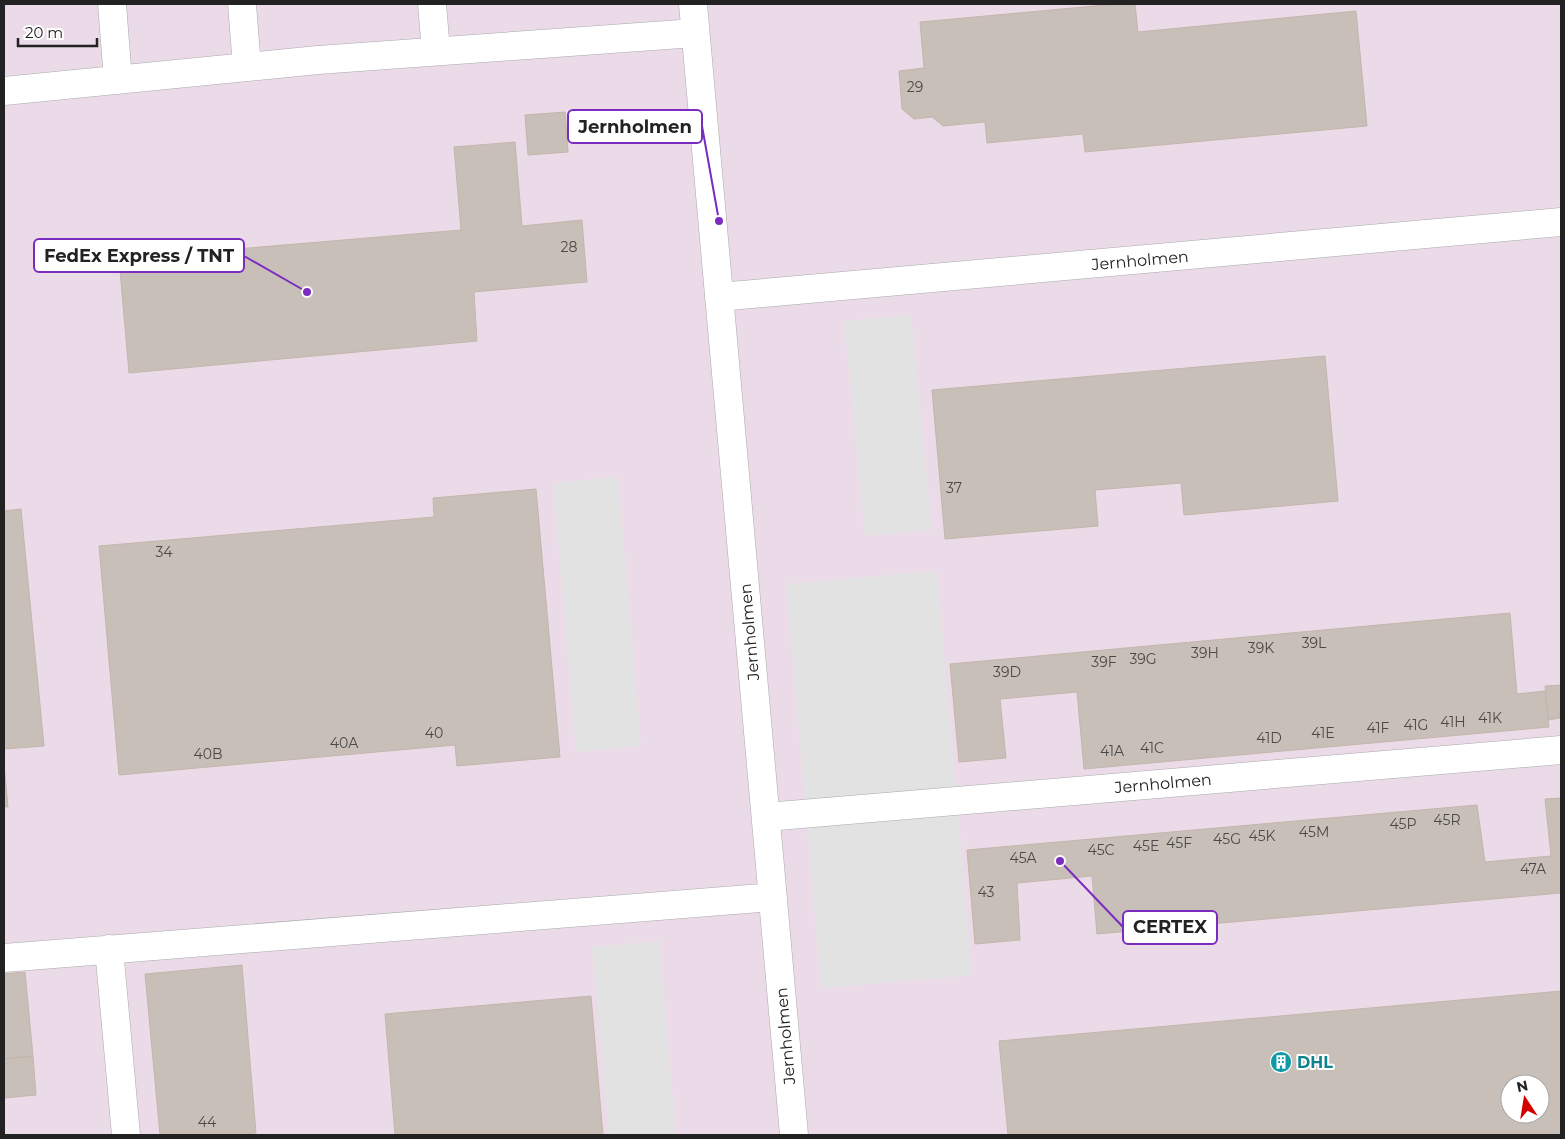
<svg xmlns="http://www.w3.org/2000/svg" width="1565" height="1139" viewBox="0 0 1565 1139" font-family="Montserrat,sans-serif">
	<rect width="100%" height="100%" fill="#f2efe9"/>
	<path fill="#ebdbe8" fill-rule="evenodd" d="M4,4h1557v1131h-1557zM1510,1084h30v30h-30z"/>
	<path fill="#e2e2e2" d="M911,315l21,215 -67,6 -21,-215z
		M618,477l23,269 -65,6 -23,-269z
		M937,571l35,404 -151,13 -35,-404z
		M659,941l17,194h-67l-17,-188z"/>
	<path fill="#c7bfb8" stroke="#c4b6ab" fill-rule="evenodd" d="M1116,4h19l3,28 218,-21 11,115 -282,26 -2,-18 -96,9 -2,-21 -42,4 -11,-9 -18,2 -12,-10 -3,-38 25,-3 -4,-46z
		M565,112l3,40 -40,3 -3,-40z
		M515,142l7,84 60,-6 5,62 -113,10 3,49 -348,32 -10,-114 342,-29 -7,-83z
		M1325,356l13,145 -154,14 -3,-32 -86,7 3,36 -153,13 -13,-149z
		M536,489l24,268 -103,9 -2,-21 -336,30 -20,-229 335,-29 -1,-19z
		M21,509l23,237 -40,3v-238z
		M1510,613l7,81 28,-3 4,36 -465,42 -7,-77 -77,7 6,59 -47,4 -9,-98z
		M1561,685v23h-2l1,10 -12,2 -3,-34z
		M4,765l4,42h-4z
		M1561,798v95l-464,41 -5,-58 -75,7 3,57 -45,4 -8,-94 510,-45 8,57 66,-6 -6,-57z
		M242,965l14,168 -21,2h-75l-15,-161z
		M25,972l8,84 -29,3v-85z
		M1561,991v144h-553l-9,-94zM1510,1084h30v30h-30z
		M591,996l12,139h-208l-10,-121z
		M33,1056l3,39 -32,3v-39z"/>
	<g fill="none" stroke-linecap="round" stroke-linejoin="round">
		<g stroke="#a9a9a9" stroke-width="29">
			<path id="minor" d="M112,4l6,76
				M242,4l5,63
				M432,4l4,47
				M693,4l101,1131
				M4,91l314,-31 377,-27
				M719,297l842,-75
				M766,817l795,-67
				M109,949l17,186
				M4,958l769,-61"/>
		</g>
		<use href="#minor" stroke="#fff" stroke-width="28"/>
	</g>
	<defs>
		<g id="building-disc" transform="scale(1.125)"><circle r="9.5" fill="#0f9aa8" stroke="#fff"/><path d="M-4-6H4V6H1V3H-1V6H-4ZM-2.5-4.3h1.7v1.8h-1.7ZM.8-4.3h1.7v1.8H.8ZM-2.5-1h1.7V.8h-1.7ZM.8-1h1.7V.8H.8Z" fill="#fff"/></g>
	</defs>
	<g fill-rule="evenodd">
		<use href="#building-disc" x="1281" y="1062"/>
	</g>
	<g text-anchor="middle" stroke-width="4" stroke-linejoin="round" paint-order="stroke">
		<g font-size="14" fill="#4b4948">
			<text x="915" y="92">29</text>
			<text x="569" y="252">28</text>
			<text x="954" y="493">37</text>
			<text x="164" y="557">34</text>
			<text x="1314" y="648">39L</text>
			<text x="1261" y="653">39K</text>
			<text x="1205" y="658">39H</text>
			<text x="1143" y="664">39G</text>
			<text x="1104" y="667">39F</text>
			<text x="1007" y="677">39D</text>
			<text x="1490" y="723">41K</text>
			<text x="1453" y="727">41H</text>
			<text x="1416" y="730">41G</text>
			<text x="1378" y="733">41F</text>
			<text x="434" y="738">40</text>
			<text x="1323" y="738">41E</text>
			<text x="1269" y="743">41D</text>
			<text x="344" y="748">40A</text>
			<text x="1152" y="753">41C</text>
			<text x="1112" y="756">41A</text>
			<text x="208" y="759">40B</text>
			<text x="1447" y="825">45R</text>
			<text x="1403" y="829">45P</text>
			<text x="1314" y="837">45M</text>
			<text x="1262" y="841">45K</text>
			<text x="1227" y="844">45G</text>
			<text x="1179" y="848">45F</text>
			<text x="1146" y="851">45E</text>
			<text x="1101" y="855">45C</text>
			<text x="1023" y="863">45A</text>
			<text x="1533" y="874">47A</text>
			<text x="986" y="897">43</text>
			<text x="207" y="1127">44</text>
		</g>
		<g font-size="16" fill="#222" stroke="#fff">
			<text transform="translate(1140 260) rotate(-5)" y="6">Jernholmen</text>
			<text transform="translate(749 632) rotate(-95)" y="6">Jernholmen</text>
			<text transform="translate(1163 783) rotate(-5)" y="6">Jernholmen</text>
			<text transform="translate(785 1036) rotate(-95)" y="6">Jernholmen</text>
		</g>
		<g font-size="16" font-weight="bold" fill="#0d838f" stroke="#fff" text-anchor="start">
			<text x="1297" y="1068">DHL</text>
		</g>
	</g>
	<path fill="none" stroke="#7b2cbf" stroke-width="2" d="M719 221L702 126M307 292L244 256M1060 861L1123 927"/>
	<g fill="#7b2cbf" stroke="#fff" stroke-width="2">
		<circle cx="719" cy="221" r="5"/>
		<circle cx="307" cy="292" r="5"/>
		<circle cx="1060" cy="861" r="5"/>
	</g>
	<g fill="#fff" stroke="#7b2cbf" stroke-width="2">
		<rect x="568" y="110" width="134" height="33" rx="5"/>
		<rect x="34" y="239" width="210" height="33" rx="5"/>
		<rect x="1123" y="911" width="94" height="33" rx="5"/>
	</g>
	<g font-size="18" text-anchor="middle" font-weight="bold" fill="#222">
		<text x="635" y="133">Jernholmen</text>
		<text x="139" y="262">FedEx Express / TNT</text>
		<text x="1170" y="933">CERTEX</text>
	</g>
	<rect width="1565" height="1139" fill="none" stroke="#222222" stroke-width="10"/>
	<g transform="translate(1525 1099) rotate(348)"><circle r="24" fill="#ffffff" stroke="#a7a7a7"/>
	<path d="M0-4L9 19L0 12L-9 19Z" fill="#d40000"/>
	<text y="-8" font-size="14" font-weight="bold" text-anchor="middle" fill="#222222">N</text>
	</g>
	<path d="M18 38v8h79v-8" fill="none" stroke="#222222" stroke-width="2.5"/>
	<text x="25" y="38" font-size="15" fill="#222222" stroke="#ffffff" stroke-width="4" paint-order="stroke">20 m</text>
</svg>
